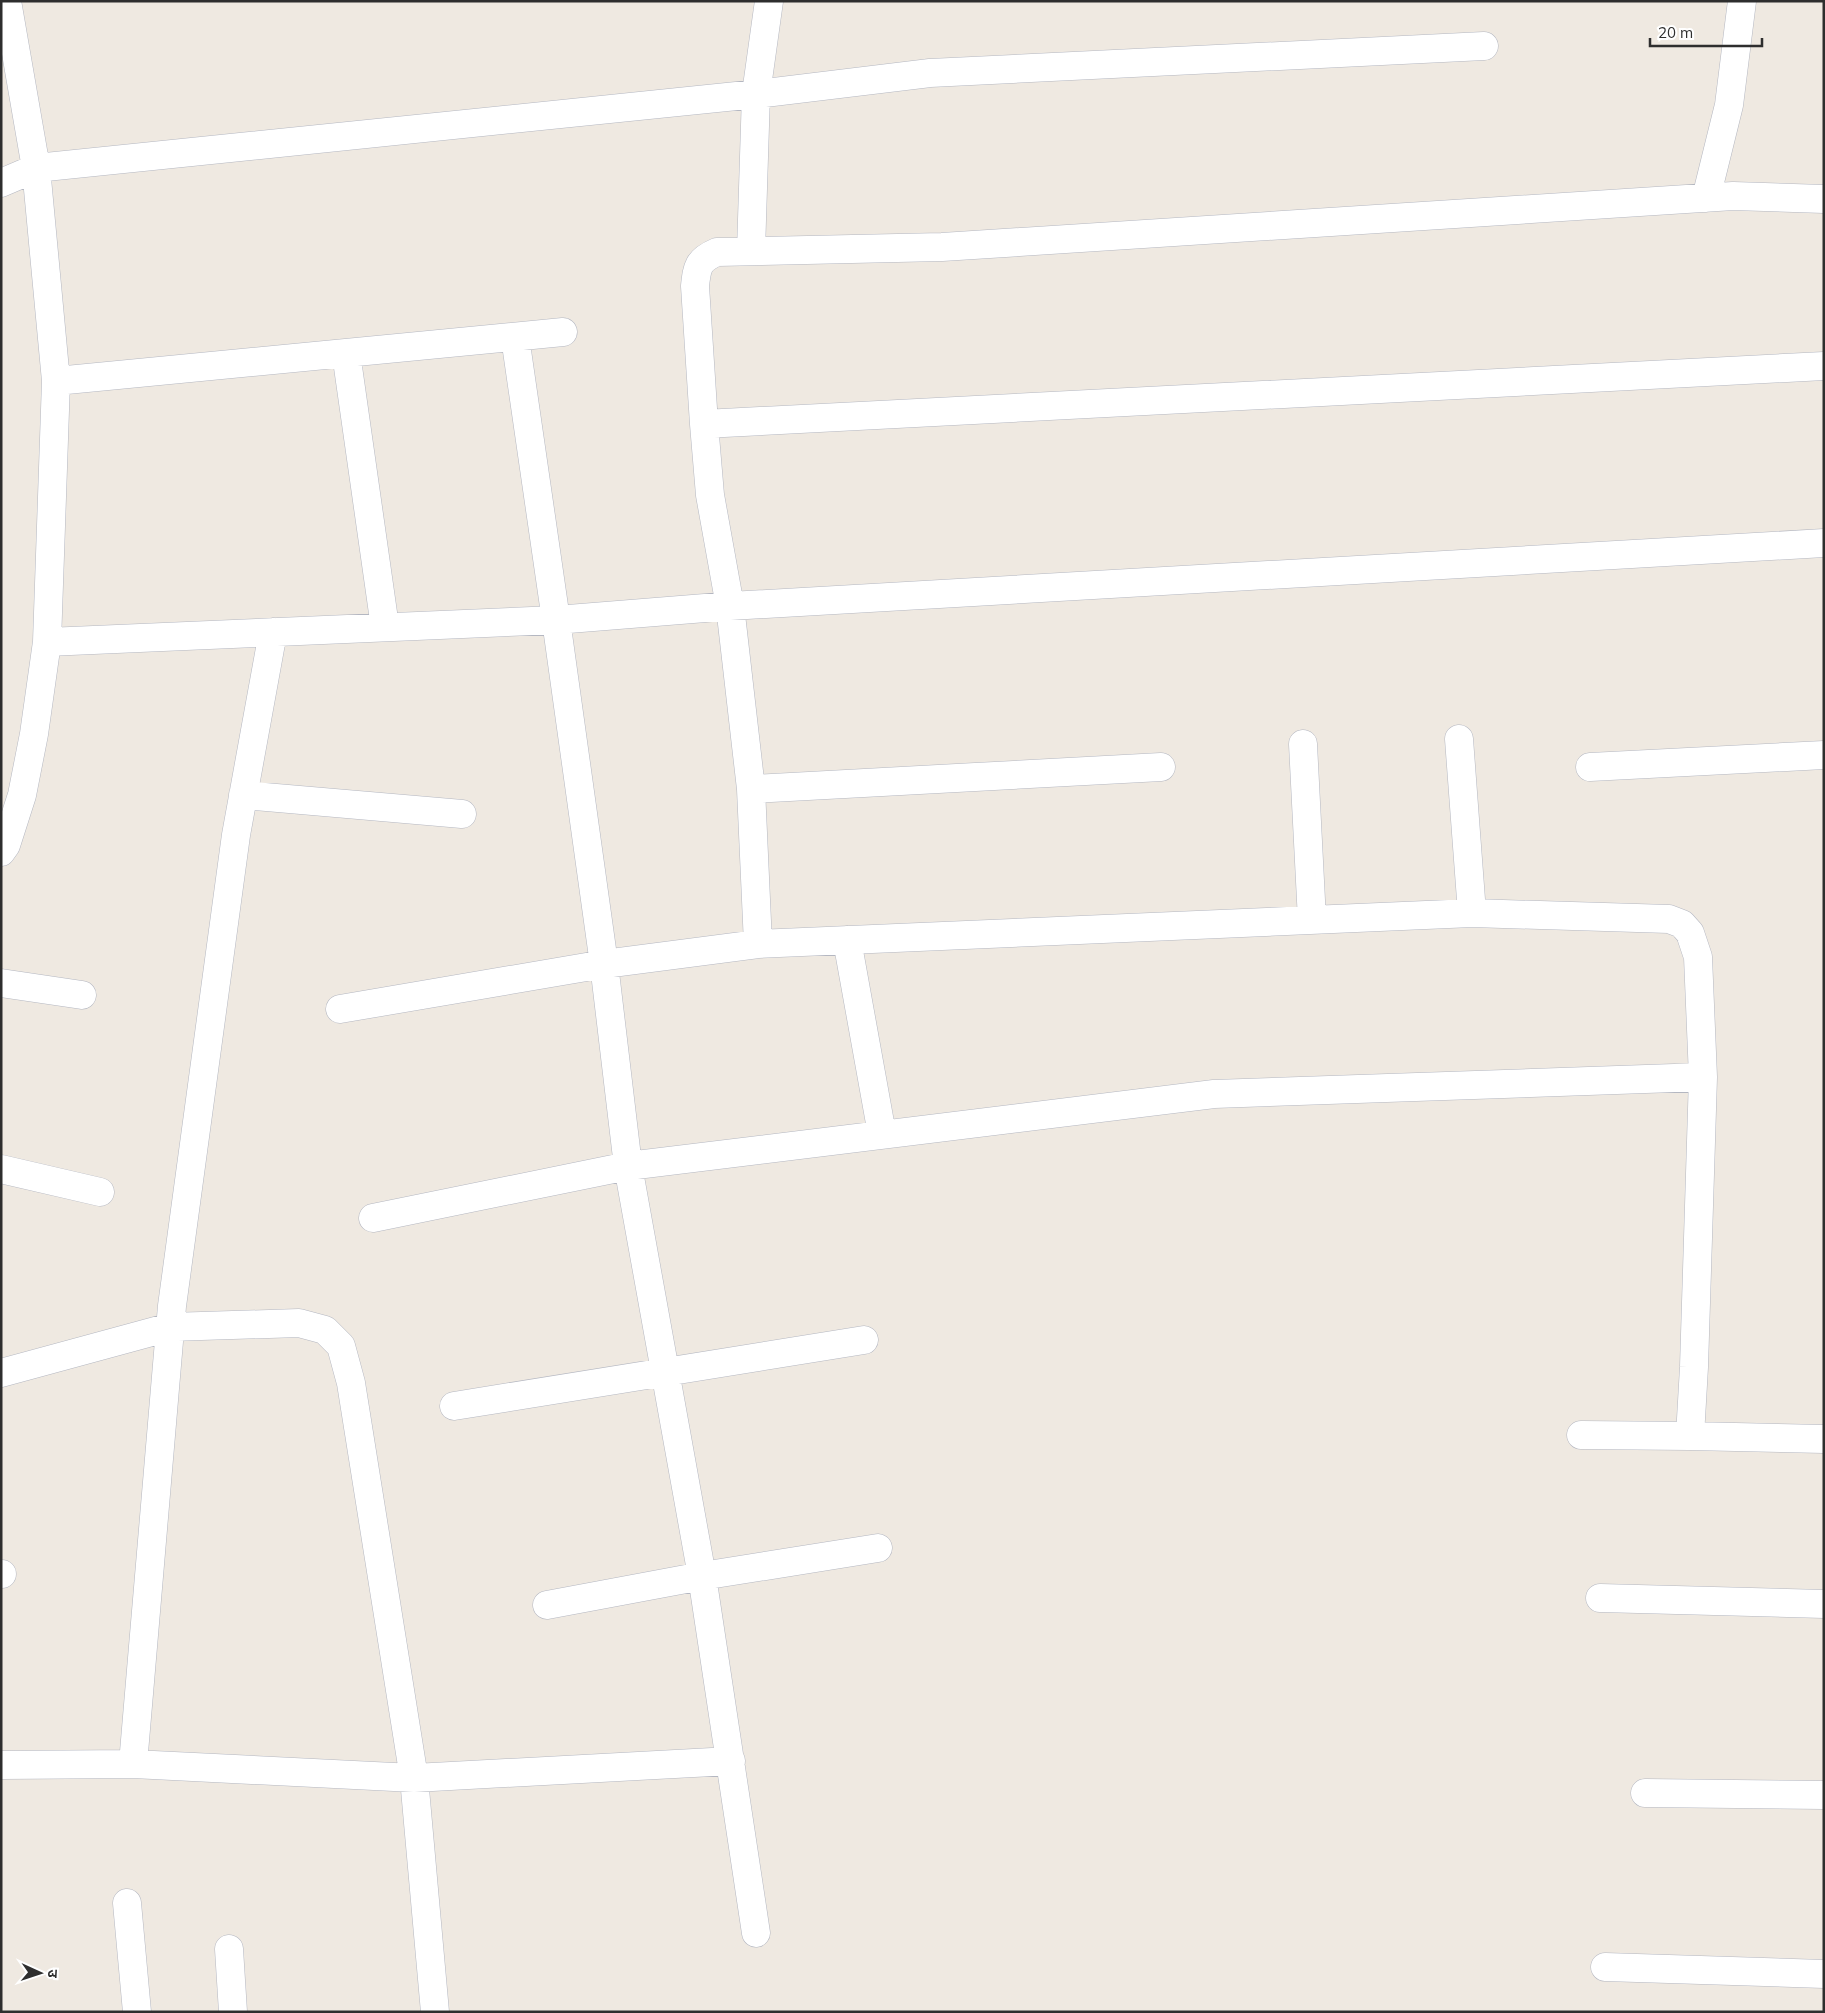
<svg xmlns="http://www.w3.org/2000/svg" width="1825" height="2013" viewBox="0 0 1825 2013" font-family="Mulish,'Noto Sans Devanagari',sans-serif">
	<rect width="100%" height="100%" fill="#efe9e1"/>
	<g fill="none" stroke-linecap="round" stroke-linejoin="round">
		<g stroke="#b4b7c1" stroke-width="29">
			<path id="street" d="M7,1l29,167 20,213 -9,261
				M1,183l35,-15 720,-74 174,-21 554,-27
				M1706,198l23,-93 13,-104
				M751,251l5,-157 13,-93
				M515,337l41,283 174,-14 1094,-63
				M346,353l39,274
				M56,381l507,-49
				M704,424l1120,-58
				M1459,739l13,174
				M1303,744l9,176
				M1590,767l234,-12
				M751,789l410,-22
				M243,795l219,19
				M1,852l5,-7 16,-50 12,-61 13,-92 509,-22 48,344 154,-20 714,-31 197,6 13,5 8,9 8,24 5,120 -9,290 -4,69 134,3
				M847,940l35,194
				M758,944l-7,-155 -21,-183 -20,-111 -6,-71 -9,-138c2,-19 3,-26 22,-34l225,-5 791,-51 91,3
				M1,983l81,12
				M340,1009l264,-45 24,202 74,410 54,357
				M1,1169l99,23
				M373,1218l255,-52 586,-72 489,-17
				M1,1373l169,-46 129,-4 26,7 16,16 10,37 63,395 21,234
				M454,1406l410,-66
				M1581,1435l109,1
				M1,1574h1
				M1600,1598l224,6
				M547,1605l155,-29 176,-28
				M133,1764l39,-458 64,-471 37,-203
				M1,1765l132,-1 281,14 317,-17
				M1645,1793l179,2
				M127,1903l10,109
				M229,1949l4,63
				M1605,1967l219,7"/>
		</g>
		<use href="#street" stroke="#fff" stroke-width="28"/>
	</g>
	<rect width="1825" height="2013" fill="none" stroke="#2e2e2e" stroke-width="5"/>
	<g transform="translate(40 1973) rotate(93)" stroke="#ffffff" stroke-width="4" paint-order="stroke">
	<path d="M0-4L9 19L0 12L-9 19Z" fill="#2e2e2e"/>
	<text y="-8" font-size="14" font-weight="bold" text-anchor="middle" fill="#2e2e2e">उ</text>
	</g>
	<path d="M1650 38v8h112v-8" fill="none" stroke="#2e2e2e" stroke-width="2.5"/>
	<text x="1658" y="38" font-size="15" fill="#2e2e2e" stroke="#ffffff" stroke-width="4" paint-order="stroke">20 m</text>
</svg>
